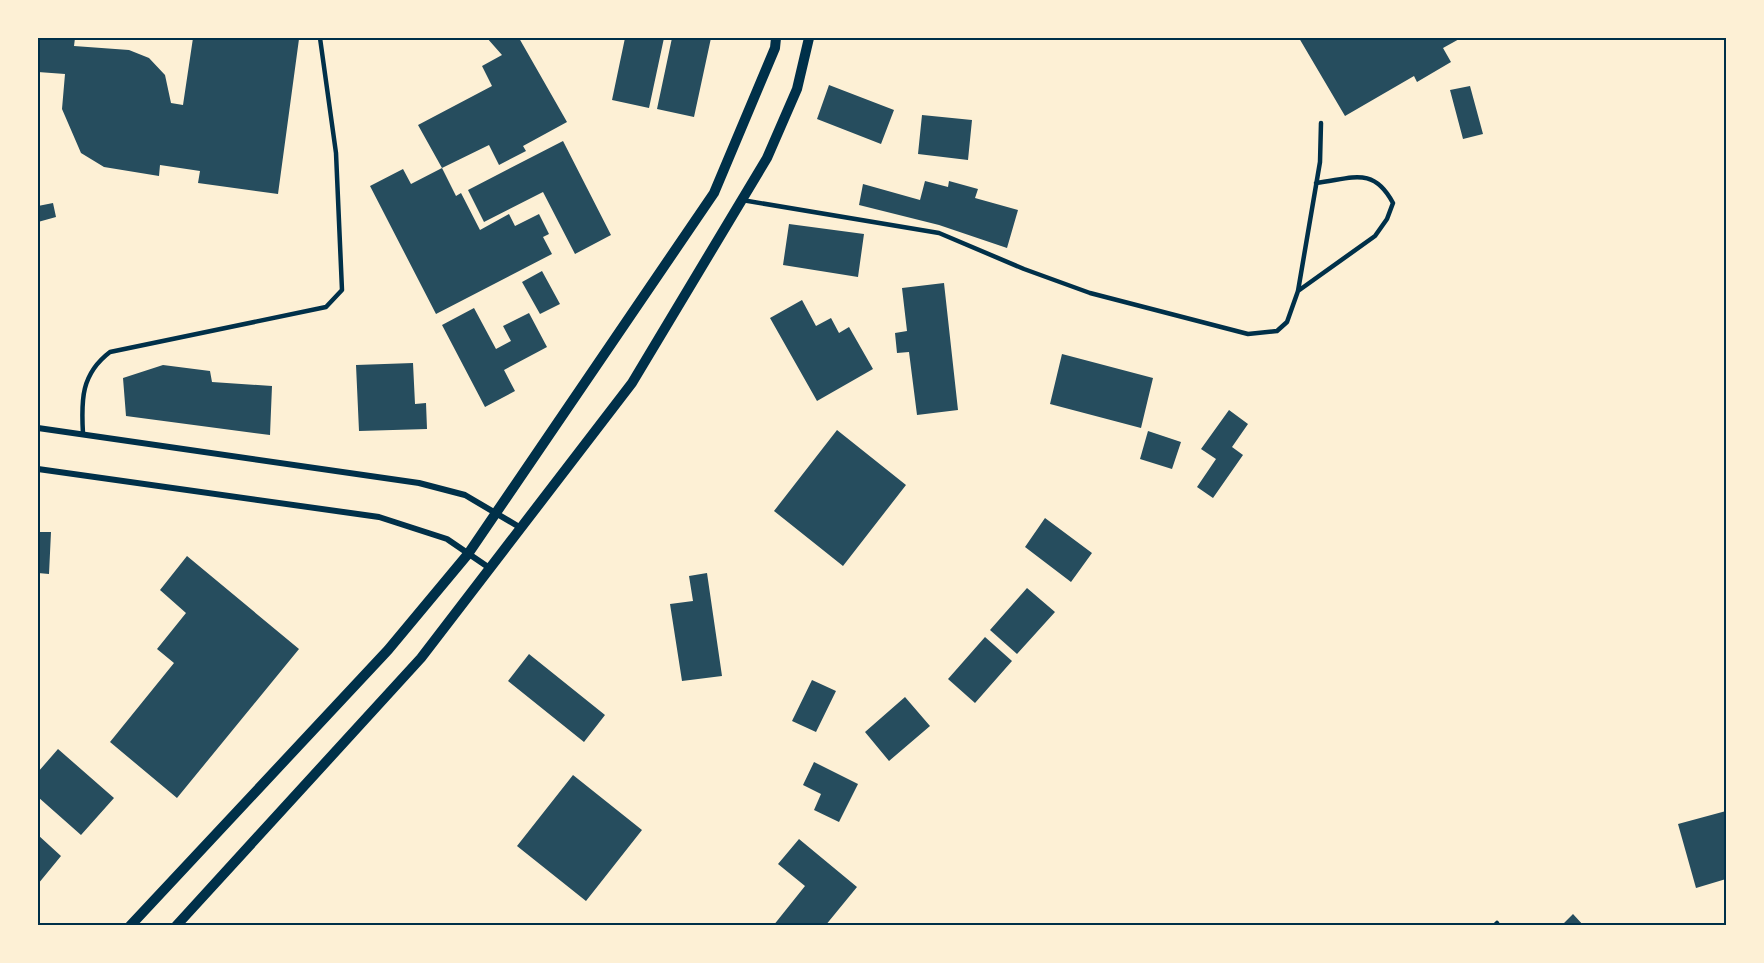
<svg xmlns="http://www.w3.org/2000/svg" width="1764" height="963" viewBox="0 0 1764 963" font-family="'Fira Sans Condensed',sans-serif">
	<rect width="100%" height="100%" fill="#fdf0d5"/>
	<path fill="#264d5e" d="M38,38h37l-1,8 55,4 20,8 16,17 6,28 12,2 10,-67 106,1 -21,155 -80,-11 2,-12 -40,-6 -1,11 -55,-9 -23,-14 -19,-44 3,-35 -27,-2z
		M487,38h32l48,84 -44,24 3,5 -27,14 -10,-20 -47,23 -24,-43 74,-39 -10,-20 20,-11z
		M625,38h39l-15,70 -37,-8z
		M672,38h39l-17,79 -37,-8z
		M1299,38h162l-18,10 8,14 -34,20 -3,-6 -69,40z
		M829,85l65,25 -13,34 -64,-25z
		M1470,86l13,48 -20,5 -13,-49z
		M922,115l50,5 -4,40 -50,-6z
		M563,141l48,94 -36,19 -32,-62 -59,30 -16,-32z
		M442,168l14,28 5,-3 19,37 29,-16 6,12 24,-12 10,20 -6,3 9,17 -116,60 -66,-128 33,-17 8,15z
		M925,181l23,6 1,-6 29,8 -3,9 43,12 -11,38 -68,-23 -80,-20 4,-21 57,16z
		M53,203l3,14 -18,5v-16z
		M789,224l75,10 -6,43 -75,-12z
		M542,271l18,33 -20,10 -18,-32z
		M944,283l14,127 -41,5 -8,-63 -12,1 -2,-20 12,-2 -5,-43z
		M802,300l14,26 15,-8 8,15 10,-6 24,42 -56,32 -47,-83z
		M474,308l22,41 15,-8 -8,-15 26,-13 18,34 -43,23 11,21 -30,16 -43,-82z
		M1062,354l91,24 -12,50 -91,-24z
		M413,363l2,41 11,-1 1,26 -68,2 -3,-66z
		M163,365l47,6 2,11 60,4 -2,49 -144,-19 -3,-38z
		M1229,410l19,14 -16,23 11,8 -30,43 -16,-11 19,-28 -15,-10z
		M837,430l69,55 -63,81 -69,-55z
		M1148,431l33,11 -9,27 -32,-10z
		M1045,518l47,35 -21,29 -46,-35z
		M38,532h13l-2,42 -11,-1z
		M187,556l112,93 -122,149 -67,-56 64,-79 -17,-14 29,-36 -26,-23z
		M707,573l15,103 -40,5 -12,-77 23,-3 -4,-25z
		M1027,588l28,24 -38,42 -27,-24z
		M985,637l27,24 -37,42 -27,-24z
		M529,654l76,61 -21,27 -76,-61z
		M812,680l24,11 -20,41 -24,-11z
		M905,697l25,29 -41,35 -24,-29z
		M58,749l56,49 -33,37 -43,-38v-25z
		M814,762l44,22 -19,38 -25,-12 7,-16 -18,-9z
		M573,775l69,55 -56,71 -69,-55z
		M1726,811v68l-30,9 -18,-64z
		M38,835l23,21 -23,28z
		M799,839l58,48 -32,39h-52l32,-40 -27,-22z
		M1573,914l11,12h-23z"/>
	<g fill="none" stroke-linecap="round" stroke-linejoin="round">
		<path stroke="#003049" stroke-width="4.5" d="M742,200l197,33 85,36 66,24 158,41 29,-3 10,-9 11,-31 22,-129 1,-39
			M1298,291l77,-55 12,-17 6,-16c-20,-38 -42,-24 -77,-20
			M83,434c-2,-34 -2,-60 27,-82l216,-45 16,-17 -6,-137 -16,-115
			M1494,926l3,-3"/>
		<path stroke="#003049" stroke-width="6" d="M38,428l381,55 46,12 56,33
			M38,469l341,48 68,22 41,28"/>
		<path stroke="#003049" stroke-width="10" d="M130,926l258,-276 80,-96 246,-361 61,-145 1,-10
			M176,926l245,-268 211,-275 135,-225 30,-69 12,-51"/>
	</g>
	<rect width="1764" height="963" fill="none" stroke="#fdf0d5" stroke-width="78"/>
	<rect x="39" y="39" width="1686" height="885" fill="none" stroke="#003049" stroke-width="2"/>
</svg>
